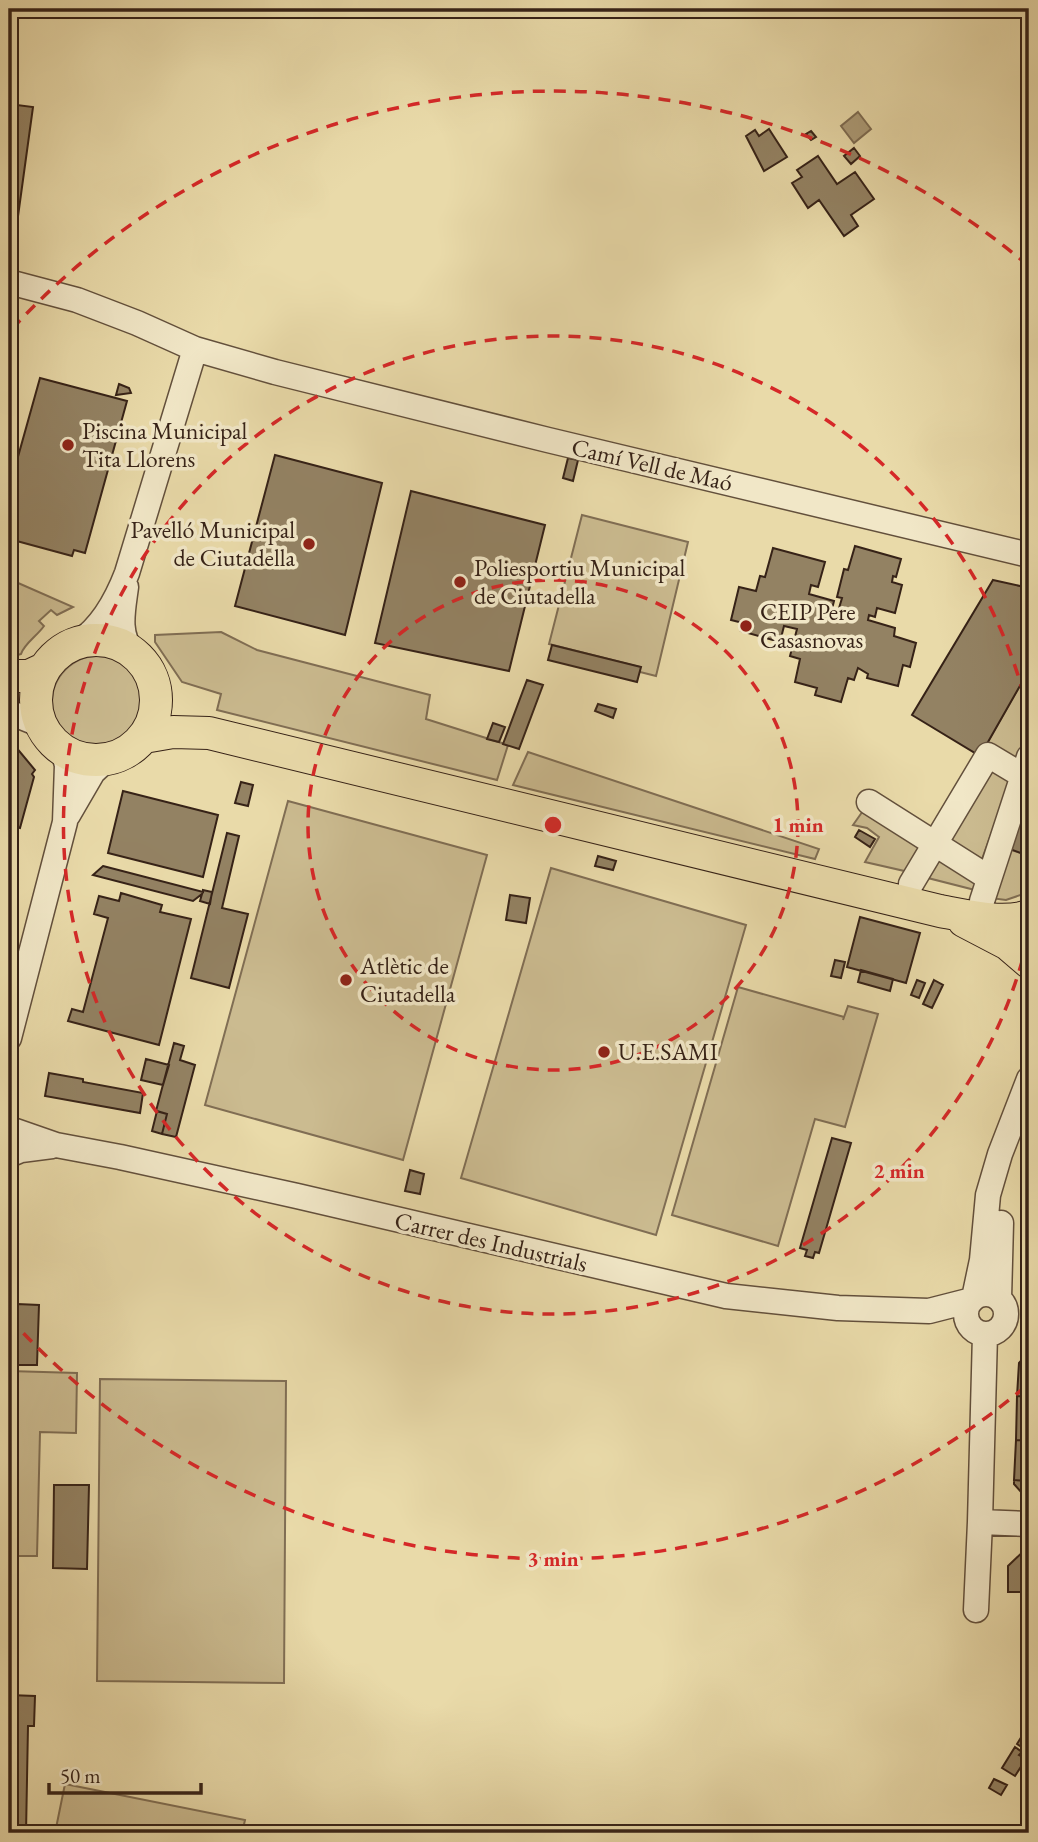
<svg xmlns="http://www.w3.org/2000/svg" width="1038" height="1842" viewBox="0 0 1038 1842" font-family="'EB Garamond',serif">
	<rect width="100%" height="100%" fill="#e9daa9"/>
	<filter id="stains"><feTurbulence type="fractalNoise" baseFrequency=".00286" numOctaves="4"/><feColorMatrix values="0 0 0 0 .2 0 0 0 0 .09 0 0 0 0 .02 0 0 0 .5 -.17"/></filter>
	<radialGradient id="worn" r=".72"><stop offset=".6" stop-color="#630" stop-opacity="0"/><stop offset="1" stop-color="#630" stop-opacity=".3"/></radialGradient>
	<path fill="#cbbb90" stroke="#806e54" stroke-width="2" d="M582,515l106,27 -32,134 -16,-4v-5l-91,-23z
		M9,579l64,28 -16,8 -6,-5 -12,11 5,5c-7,10 -20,18 -23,28l-12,4z
		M221,632l36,18 173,45 -4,24 82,26 -11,35 -280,-70 4,-16 -39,-12 -27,-40v-7z
		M52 702a46 46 0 1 1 92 0a46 46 0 1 1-92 0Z
		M1026,675l3,2v60l-9,28 -33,-22z
		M528,752l291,97 -4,10 -302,-74z
		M992,766l20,11 -30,82 -35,-20z
		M288,801l199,54 -84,305 -198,-55z
		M865,808l60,37 -16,27 -44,-10 14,-25 -12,-9 -14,-3z
		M1009,849l20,7v36l-23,8 -16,-2z
		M939,853l41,24 -5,13 -51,-13z
		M551,868l195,57 -90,310 -195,-57z
		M738,987l106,30 -1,3 5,-14 30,8 -33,113 -30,-8 -37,127 -106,-31z
		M9,1371l68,2 -1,60 -36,-1 -3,124h-28z
		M100,1379l186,2 -2,302 -187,-2z
		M65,1784l180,36 -3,13h-187z"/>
	<path fill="#ac9b77" stroke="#7d6b51" stroke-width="2" d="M858,112l13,17 -17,14 -13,-17z"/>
	<path fill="#938263" stroke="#362217" stroke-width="2" d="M9,104l24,3 -18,131 -6,-1z
		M769,129l18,28 -23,14 -18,-35 9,-6 4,6z
		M811,131l5,6 -5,3 -5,-6z
		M854,148l6,8 -9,8 -7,-8z
		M818,156l19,28 18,-12 19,27 -23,16 7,11 -14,10 -25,-36 -11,8 -16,-25 10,-6 -5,-7z
		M40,378l87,23 -42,152 -11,-3 -2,6 -59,-16 2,-9 -6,-2v-40z
		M119,384l10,4 2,5 -15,2z
		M275,455l107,28 -37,152 -110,-29z
		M568,458l10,2 -5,21 -10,-3z
		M411,491l134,34 -36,146 -134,-28z
		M855,546l46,13 -5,18 -3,-1 -1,6 10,3 -7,28 -18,-5 -2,9 -6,-2 -1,5 27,8 -1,8 22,7 -6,24 -7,-2 -5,21 -31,-8 1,-4 -10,-6 -4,12 -6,-2 -7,24 -26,-7 2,-7 -22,-6 5,-23 -10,-3 7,-27 -13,-3 -4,16 -39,-11 2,-8 -12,-3 8,-33 17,4 4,-15 5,1 8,-29 52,14 -7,25 -7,-2 -2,9 25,7 -3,12 6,2 5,-17 -5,-1 7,-28 4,1z
		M993,580l36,8v82l-49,86 -68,-41z
		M552,645l89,22 -4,15 -89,-22z
		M527,680l16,5 -24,64 -16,-5z
		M598,704l18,5 -3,9 -18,-7z
		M493,723l12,4 -6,15 -12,-3z
		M10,740l25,30 -3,4 2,3 -14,51 -11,-3z
		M241,782l12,3 -5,21 -13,-3z
		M1029,784v72l-22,-8z
		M123,791l95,24 -15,62 -95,-24z
		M859,830l16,9 -5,8 -15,-10z
		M227,833l12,3 -17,72 26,6 -19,74 -38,-10z
		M598,856l18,5 -3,9 -18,-4z
		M103,866l100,26v-2l9,2 -2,12 -10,-3 2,-7 -9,7 -100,-26z
		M121,893l41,12 -2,7 31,7 -32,126 -91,-24 4,-12 11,3 25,-94 -14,-4 5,-18 20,5z
		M510,895l20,3 -4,25 -20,-3z
		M860,917l60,16 -14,50 -59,-16z
		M835,960l10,2 -4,16 -10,-2z
		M861,970l32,9 -3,12 -32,-9z
		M917,980l8,3 -6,15 -8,-3z
		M934,980l9,5 -11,23 -9,-4z
		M174,1043l10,3 -4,14 15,5 -19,72 -14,-3 5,-20 -11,-3z
		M146,1059l23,6 -6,20 -22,-5z
		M49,1073l34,6v3l60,11 -3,20 -95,-17z
		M157,1111l10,3 -5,20 -10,-3z
		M832,1138l19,5 -32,110 -4,-1 -2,6 -8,-2 2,-6 -7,-2z
		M410,1170l14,4 -4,20 -15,-3z
		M17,1304l22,1 -2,60h-22z
		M1029,1352v45l-12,-1 2,-33z
		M1017,1396l12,1v44l-13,-1z
		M1016,1440l13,1v40l-15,-1z
		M1014,1480l15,1v20l-15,-17z
		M54,1485h35l-2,84 -34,-1z
		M1029,1546v46h-21v-26z
		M9,1695l26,1 -1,30h-6l-2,107h-17z
		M1025,1731l4,3v18l-12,-8z
		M1015,1747l7,5 -3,3 7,4 -11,17 -13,-8z
		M994,1779l13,6 -6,10 -12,-7z"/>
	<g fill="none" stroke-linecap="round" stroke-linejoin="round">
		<g stroke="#63503c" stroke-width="27">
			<path id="minor" d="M9,282l68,18 60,23 58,26 80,23 273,68 481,115
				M126,587c-3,23 -9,47 7,66
				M79,642c24,-16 38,-43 48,-69l68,-224
				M9,712l32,13
				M869,802l120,76
				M68,815l25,-43 13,-12
				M911,884l77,-129 35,21
				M982,901l47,-144
				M9,1038l56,-216 2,-57 -4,-14
				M10,1129l46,16 64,12 177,39 429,100 112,12 91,3 43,-11
				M9,1155l12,-5 31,-4
				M966 1314a20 20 0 1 1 40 0a20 20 0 1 1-40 0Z
				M974,1298l8,-38 6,-65 12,-41 29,-75
				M999,1299l2,-76
				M980,1522l49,2
				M976,1610l4,-88 5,-188"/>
		</g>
		<g stroke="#362217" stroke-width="34">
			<path id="major" d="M36 700a60 60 0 1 1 120 0a60 60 0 1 1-120 0Z
				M9,676h20l15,-7
				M144,737l29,-5 36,1 731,178c28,5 62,14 89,5
				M964,921l44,23 21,18"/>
		</g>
		<use href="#minor" stroke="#f1e7c7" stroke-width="24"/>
		<use href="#major" stroke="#e9daa9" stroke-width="32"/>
	</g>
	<g fill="none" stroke="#d62828" stroke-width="3.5" stroke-dasharray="12 9">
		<circle cx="553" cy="825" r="245"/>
		<path d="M1028 939A489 489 0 1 1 1028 711"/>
		<path d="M1025 1387A734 734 0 0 1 12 1321M12 329A734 734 0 0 1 1025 263"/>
	</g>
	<g fill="#8f2418" stroke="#f1e7c7" stroke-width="2.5">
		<circle cx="68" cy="445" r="7"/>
		<circle cx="309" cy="544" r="7"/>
		<circle cx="460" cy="582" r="7"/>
		<circle cx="746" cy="626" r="7"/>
		<circle cx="346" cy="980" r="7"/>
		<circle cx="604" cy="1052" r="7"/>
	</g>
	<g text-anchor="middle" stroke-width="7" stroke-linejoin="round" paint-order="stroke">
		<g font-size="24" fill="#362217" stroke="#f1e7c7" text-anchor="start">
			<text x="82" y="439">Piscina Municipal<tspan x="82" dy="28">Tita Llorens</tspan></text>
			<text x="295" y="538" text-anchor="end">Pavelló Municipal<tspan x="295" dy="28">de Ciutadella</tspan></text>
			<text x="474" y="576">Poliesportiu Municipal<tspan x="474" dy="28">de Ciutadella</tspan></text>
			<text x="760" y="620">CEIP Pere<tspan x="760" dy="28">Casasnovas</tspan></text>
			<text x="360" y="974">Atlètic de<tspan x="360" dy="28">Ciutadella</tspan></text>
			<text x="618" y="1060">U.E.SAMI</text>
		</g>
		<g font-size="24" fill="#362217" stroke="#f1e7c7">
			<text transform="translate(652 465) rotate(13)" y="8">Camí Vell de Maó</text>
			<text transform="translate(491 1242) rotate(13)" y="8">Carrer des Industrials</text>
		</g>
	</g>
	<circle cx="553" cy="825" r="10" fill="#d62828" stroke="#f1e7c7" stroke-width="3.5"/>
	<g font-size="21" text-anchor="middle" font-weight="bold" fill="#d62828" stroke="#f1e7c7" stroke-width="7" stroke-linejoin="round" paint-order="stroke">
		<text x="798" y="832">1 min</text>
		<text x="899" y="1178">2 min</text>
		<text x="553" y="1566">3 min</text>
	</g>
	<rect width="1038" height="1842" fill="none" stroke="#e9daa9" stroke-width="35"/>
	<rect x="10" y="10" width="1017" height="1821" fill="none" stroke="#362217" stroke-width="3.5"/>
	<rect x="18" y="18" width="1003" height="1807" fill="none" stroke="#362217" stroke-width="2"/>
	<path d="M49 1783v10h152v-10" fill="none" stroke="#362217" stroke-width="3.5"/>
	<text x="60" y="1783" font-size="21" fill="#362217" stroke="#f1e7c7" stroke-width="5" paint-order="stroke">50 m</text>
	<rect width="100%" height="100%" filter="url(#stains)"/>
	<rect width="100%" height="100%" fill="url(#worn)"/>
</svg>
